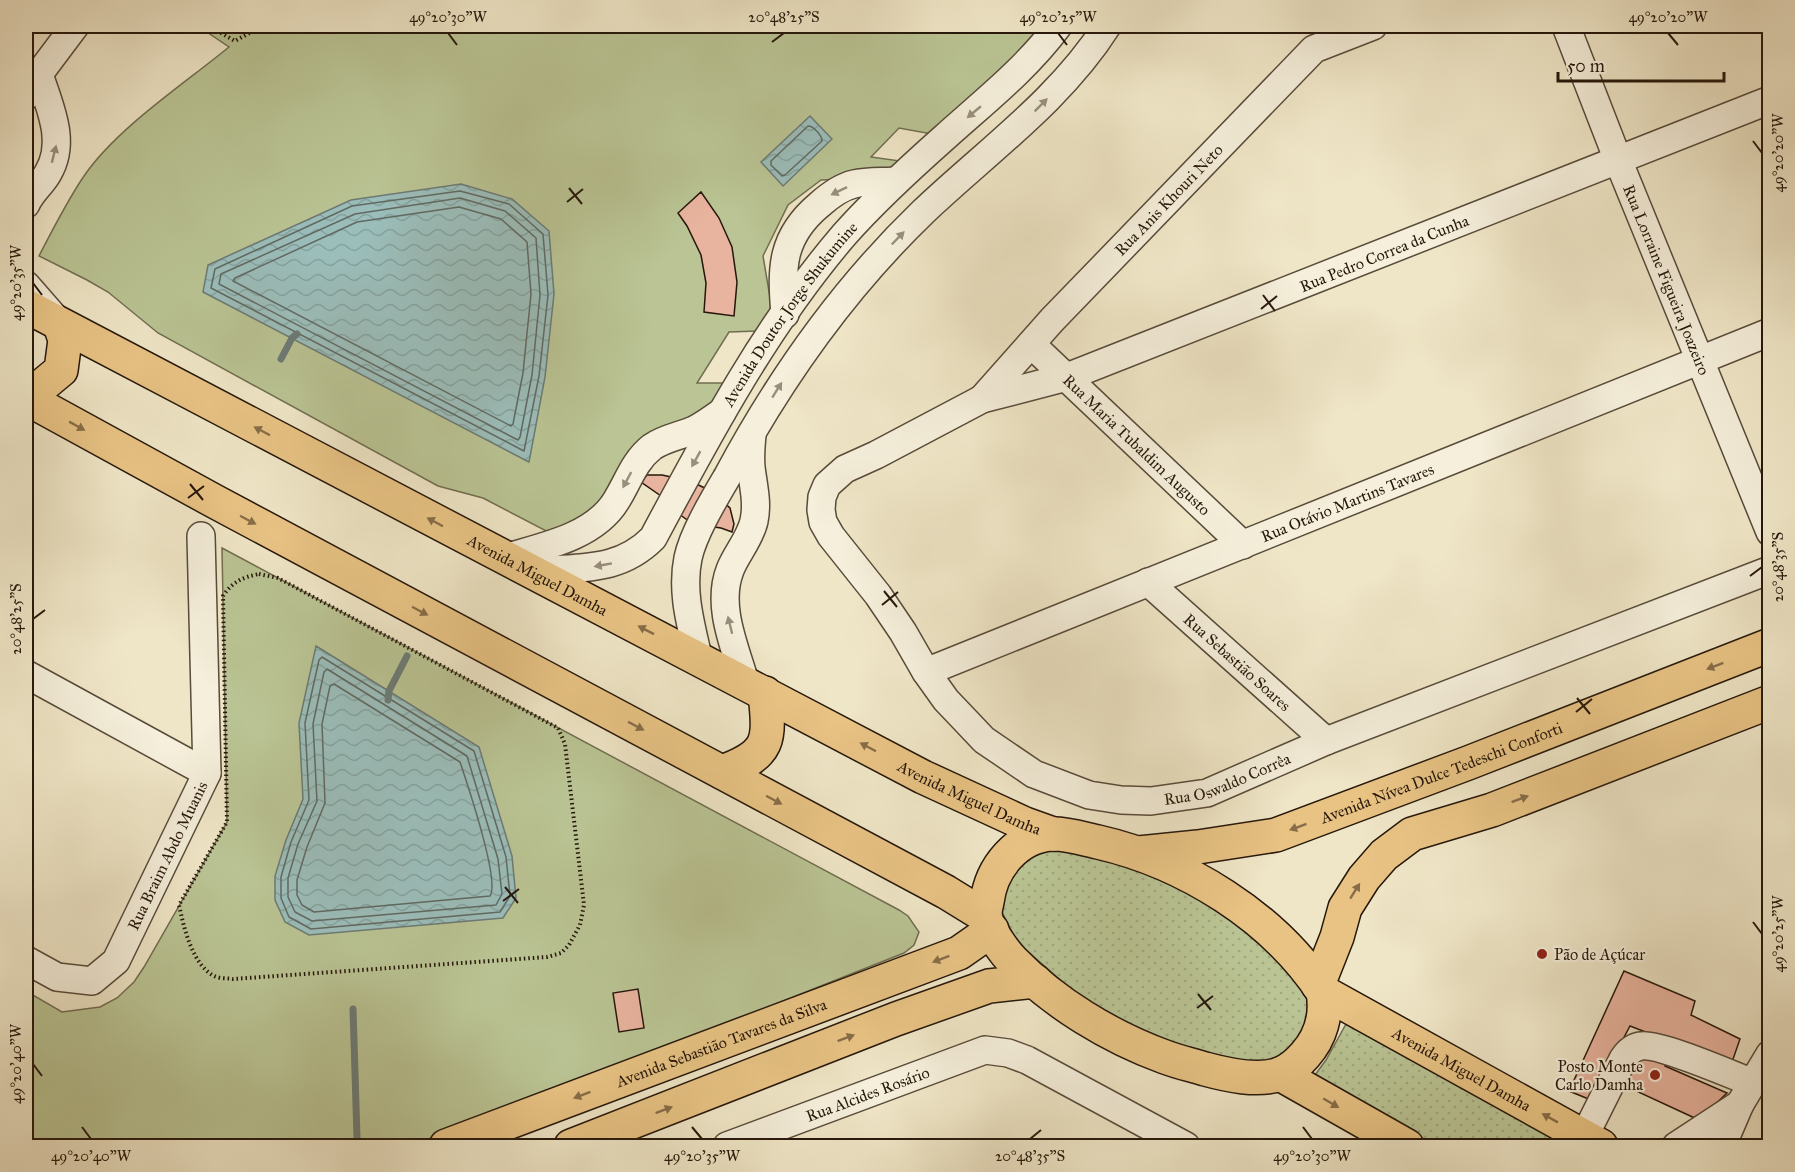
<svg xmlns="http://www.w3.org/2000/svg" width="1795" height="1172" viewBox="0 0 1795 1172" font-family="'IM FELL Great Primer',serif">
	<defs>
		<pattern id="grass-dots" width="8" height="8" patternUnits="userSpaceOnUse" patternTransform="scale(1.5)"><rect width="8" height="8" fill="#bac494"/><path d="M2 2h.1M6 6h.1" fill="none" stroke="#a0a87e" stroke-width="1.8" stroke-linecap="round"/></pattern>
		<pattern id="water-waves" width="16" height="10" patternUnits="userSpaceOnUse" patternTransform="scale(1.5)"><rect width="16" height="10" fill="#9bbebb"/><path d="M0 5q4-4 8 0t8 0" fill="none" stroke="#85a39f"/></pattern>
	</defs>
	<rect width="100%" height="100%" fill="#efe6c7"/>
	<filter id="stains"><feTurbulence type="fractalNoise" baseFrequency=".00333" numOctaves="4"/><feColorMatrix values="0 0 0 0 .2 0 0 0 0 .09 0 0 0 0 .02 0 0 0 .5 -.17"/></filter>
	<radialGradient id="worn" r=".72"><stop offset=".6" stop-color="#630" stop-opacity="0"/><stop offset="1" stop-color="#630" stop-opacity=".3"/></radialGradient>
	<path fill="url(#grass-dots)" stroke="#706e50" stroke-width="1.5" d="M1052,847l63,13 73,29 79,58 39,48 4,15 -13,34 -21,17 -23,3 -32,-4 -48,-17 -46,-19 -47,-27 -55,-48 -12,-15 -12,-24 2,-21 16,-28z
		M1346,1024l226,122h-135l-125,-67 14,-19z"/>
	<path fill="#bac494" stroke="#706e50" stroke-width="1.5" d="M198,26h849l-26,30 -89,78 -33,-6 -28,29 29,4 -14,16 -65,3 -33,25 -25,51 9,53 -14,22 -29,1 -32,51h29l-13,19 -118,112 -45,19 -67,-35 -45,-12 -280,-153 -50,-41 -21,-12 -48,-24c14,-27 28,-55 45,-80 33,-48 100,-92 145,-129z
		M222,548l677,362 9,6 11,16 -5,13 -10,8 -447,177 -51,16h-380v-155l36,21 38,-5 17,-9 17,-16 10,-15 83,-145z"/>
	<path fill="url(#water-waves)" stroke="#6c7b75" stroke-width="1.5" d="M810,116l22,23 -49,47 -22,-24z
		M461,184l51,15 37,32 5,63 -9,83 -16,85 -326,-170 5,-27 143,-65z
		M316,646l163,101 33,109 4,42 -13,20 -194,17 -24,-13 -10,-22v-24l11,-36 17,-41 -4,-76z"/>
	<g fill="none" stroke-linecap="round" stroke-linejoin="round">
		<path stroke="#606a63" stroke-width="1.5" d="M808,126c5,0 14,9 14,15l-37,34 -3,1 -11,-11v-4z
			M460,191l49,13 34,30 5,61 -9,81 -15,75 -313,-163 4,-19 137,-63z
			M460,198l45,13 31,27 4,57 -8,80 -12,62 -2,3 -299,-156 2,-10 134,-60z
			M459,207l42,12 26,23 4,52 -8,79 -10,51 -2,2 -278,-145 2,-3 122,-56z
			M322,657l152,94 32,106 4,39 -10,16 -189,17 -22,-12 -8,-19v-21l10,-35 18,-42 -4,-77 14,-63z
			M327,669l140,87 31,103 4,35 -6,11 -184,16 -17,-9 -7,-15v-19l10,-34 19,-43 -4,-77 11,-52z
			M334,684l126,78c7,21 40,119 30,134l-176,16 -12,-7 -5,-10v-15l10,-33 18,-44 -3,-79 8,-38z"/>
		<path stroke="#6c7b75" stroke-width="7" d="M281,359l11,-21 5,-4
			M388,700l1,-9 18,-35
			M353,1009l4,128"/>
	</g>
	<path fill="#e9b49f" stroke="#26170b" stroke-width="1.5" d="M701,192l18,26 13,29 5,35 -3,34 -30,-4 2,-29 -5,-28 -14,-29 -9,-13z
		M647,475h15l28,6 19,9 21,18 4,16 -2,8 -11,-4 -28,-4 -14,-10 -18,-18 -20,-14z
		M1624,971l71,30 -4,14 49,24 -9,26 -101,-39 -39,74 -22,-9z
		M638,989l6,39 -25,4 -6,-39z
		M1646,1032l29,10 -10,24 62,27 -28,27 -78,-36z"/>
	<g fill="none" stroke-linecap="round" stroke-linejoin="round">
		<g stroke="#584b3a" stroke-width="30">
			<g id="minor">
				<path id="s1" d="M1566,26l52,134 152,372"/>
				<path d="M26,96l13,-22 36,-48"/>
				<path id="s2" d="M1770,100l-703,277 -85,22 -106,56 -31,14 -18,16 -5,12 -1,13 2,12 8,14 47,59 25,37 23,40 20,28 20,21 18,19 50,34 55,21 32,5 30,1 56,-8 119,-52 444,-171"/>
				<path d="M26,204c5,-12 16,-20 22,-31 19,-32 1,-67 -9,-99"/>
				<path d="M26,285l28,32"/>
				<path d="M785,314c-4,-46 -4,-77 34,-109 10,-9 22,-18 35,-21 13,-3 29,-2 42,-3"/>
				<path id="s3" d="M1031,344l212,201"/>
				<path id="s4" d="M982,399l70,-79 262,-271 59,-23"/>
				<path d="M504,558c38,-11 90,-21 112,-57 12,-19 18,-40 36,-54 13,-9 28,-11 42,-17 10,-5 19,-12 28,-18"/>
				<path id="s5" d="M530,572c47,-6 87,2 123,-34 56,-105 113,-212 191,-303 31,-35 66,-67 101,-98 40,-36 81,-68 113,-111"/>
				<path id="s6" d="M1148,582l178,159"/>
				<path d="M698,657c-7,-32 -17,-65 -10,-99 5,-24 26,-59 39,-81 53,-99 115,-187 196,-265 63,-60 137,-112 184,-186"/>
				<path id="s7" d="M926,672l844,-340"/>
				<path d="M26,674l181,99"/>
				<path d="M745,682c-10,-35 -29,-76 -15,-112 6,-16 20,-31 24,-49 4,-19 -1,-36 -3,-54 -1,-11 0,-22 1,-32"/>
				<path id="s8" d="M26,960l31,17 35,4 24,-20 91,-188 -6,-237"/>
				<path d="M1584,1137l39,-78c4,-6 10,-12 18,-13 18,-3 91,29 112,37"/>
				<path id="s9" d="M727,1146l258,-96 23,3 19,7 159,86"/>
				<path d="M1676,1146l64,-42"/>
				<path d="M1722,1146l18,-42 30,-50"/>
			</g>
		</g>
		<g stroke="#26170b" stroke-width="36">
			<g id="major">
				<path id="s10" d="M26,306l897,471 102,47 28,10"/>
				<path d="M26,395l11,-5 24,-20 4,-30 -5,-15"/>
				<path d="M26,398l188,103 732,391 39,24"/>
				<path d="M722,772c49,-18 48,-31 43,-79"/>
				<path id="s11" d="M1139,853l59,-6 78,-12 192,-72 302,-118"/>
				<path d="M1318,985l19,-48 8,-29 19,-30 20,-23 28,-21 80,-24 278,-108"/>
				<path id="s12" d="M1323,992c4,23 -2,45 -18,63 -6,7 -15,15 -25,19 -22,8 -53,1 -75,-5 -13,-4 -27,-7 -40,-12 -55,-20 -111,-54 -152,-96 -9,-9 -26,-33 -28,-46 0,-4 1,-9 2,-13 4,-34 30,-67 67,-68 14,0 30,5 44,8 87,20 175,74 225,150l278,154"/>
				<path d="M1280,1074l127,72"/>
				<path id="s13" d="M446,1146l513,-193 33,-23"/>
				<path d="M571,1146l325,-127 93,-33 46,-5"/>
			</g>
		</g>
		<path stroke="#26170b" stroke-width="4" stroke-dasharray="1.5 3" stroke-linecap="butt" d="M209,26l26,15 27,-15
			M259,574l19,4 280,150 7,16 19,161 -4,20 -11,20 -8,8 -14,4 -314,22c-6,-1 -13,0 -19,-3 -22,-12 -30,-48 -35,-71l48,-83 -4,-226c9,-14 20,-19 36,-22z"/>
		<use href="#minor" stroke="#f5efdb" stroke-width="27"/>
		<use href="#major" stroke="#e8c384" stroke-width="33"/>
	</g>
	<defs><path id="oneway-solid" d="M-6-.8H1V-3.2L6.5 0L1 3.2V.8H-6Z" transform="scale(1.5)"/></defs>
	<g fill="#988e7d">
		<use href="#oneway-solid" transform="translate(1041 105) rotate(-45)"/>
		<use href="#oneway-solid" transform="translate(974 112) rotate(140)"/>
		<use href="#oneway-solid" transform="translate(54 154) rotate(-76)"/>
		<use href="#oneway-solid" transform="translate(839 191) rotate(154)"/>
		<use href="#oneway-solid" transform="translate(898 238) rotate(-46)"/>
		<use href="#oneway-solid" transform="translate(777 390) rotate(-58)"/>
		<use href="#oneway-solid" transform="translate(696 459) rotate(119)"/>
		<use href="#oneway-solid" transform="translate(627 480) rotate(118)"/>
		<use href="#oneway-solid" transform="translate(603 565) rotate(170)"/>
		<use href="#oneway-solid" transform="translate(730 625) rotate(-104)"/>
	</g>
	<g fill="#876d48">
		<use href="#oneway-solid" transform="translate(77 426) rotate(29)"/>
		<use href="#oneway-solid" transform="translate(262 431) rotate(-152)"/>
		<use href="#oneway-solid" transform="translate(248 520) rotate(28)"/>
		<use href="#oneway-solid" transform="translate(435 522) rotate(-152)"/>
		<use href="#oneway-solid" transform="translate(420 611) rotate(28)"/>
		<use href="#oneway-solid" transform="translate(646 630) rotate(-153)"/>
		<use href="#oneway-solid" transform="translate(1715 666) rotate(159)"/>
		<use href="#oneway-solid" transform="translate(636 726) rotate(28)"/>
		<use href="#oneway-solid" transform="translate(868 747) rotate(-152)"/>
		<use href="#oneway-solid" transform="translate(1520 799) rotate(-21)"/>
		<use href="#oneway-solid" transform="translate(774 800) rotate(28)"/>
		<use href="#oneway-solid" transform="translate(1298 827) rotate(160)"/>
		<use href="#oneway-solid" transform="translate(1355 891) rotate(-58)"/>
		<use href="#oneway-solid" transform="translate(941 959) rotate(159)"/>
		<use href="#oneway-solid" transform="translate(846 1038) rotate(-21)"/>
		<use href="#oneway-solid" transform="translate(582 1095) rotate(159)"/>
		<use href="#oneway-solid" transform="translate(1331 1103) rotate(30)"/>
		<use href="#oneway-solid" transform="translate(664 1110) rotate(-21)"/>
		<use href="#oneway-solid" transform="translate(1550 1118) rotate(-151)"/>
	</g>
	<path fill="none" stroke="#26170b" stroke-width="2" d="M448,33l9,12M1058,33l9,12M1668,33l10,12M772,42l12,-9M1753,141l9,12M569,188l13,16M567,202l16,-13M33,283l9,12M1263,295l12,16M1261,309l16,-13M190,484l13,16M188,498l16,-12M1750,576l12,-9M884,591l13,16M882,605l16,-13M33,619l12,-9M1577,698l13,16M1576,712l16,-13M505,887l13,16M503,901l16,-12M1753,922l9,12M1198,994l13,16M1197,1008l16,-12M33,1064l9,12M82,1127l9,12M692,1127l10,12M1303,1127l9,12M1030,1139l11,-9"/>
	<g fill="#8f2418" stroke="#f5efdb" stroke-width="2">
		<circle cx="1542" cy="954" r="6"/>
		<circle cx="1655" cy="1075" r="6"/>
	</g>
	<g text-anchor="middle" stroke-width="4.5" stroke-linejoin="round" paint-order="stroke">
		<g font-size="16" fill="#26170b" stroke="#f5efdb">
			<text dy="6" stroke="none"><textPath href="#s4" startOffset="273">Rua Anis Khouri Neto</textPath></text>
			<text transform="translate(1384 253) rotate(-22)" y="6">Rua Pedro Correa da Cunha</text>
			<text dy="6" stroke="none"><textPath href="#s1" startOffset="273">Rua Lorraine Figueira Joazeiro</textPath></text>
			<text dy="6" stroke="none"><textPath href="#s5" startOffset="394">Avenida Doutor Jorge Shukumine</textPath></text>
			<text dy="6" stroke="none"><textPath href="#s3" startOffset="146">Rua Maria Tubaldim Augusto</textPath></text>
			<text dy="6" stroke="none"><textPath href="#s7" startOffset="454">Rua Otávio Martins Tavares</textPath></text>
			<text dy="6" stroke="none"><textPath href="#s10" startOffset="578">Avenida Miguel Damha</textPath></text>
			<text dy="6" stroke="none"><textPath href="#s6" startOffset="120">Rua Sebastião Soares</textPath></text>
			<text dy="6" stroke="none"><textPath href="#s11" startOffset="315">Avenida Nívea Dulce Tedeschi Conforti</textPath></text>
			<text dy="6" stroke="none"><textPath href="#s2" startOffset="1593">Rua Oswaldo Corrêa</textPath></text>
			<text dy="6" stroke="none"><textPath href="#s10" startOffset="1064">Avenida Miguel Damha</textPath></text>
			<text dy="6" stroke="none"><textPath href="#s8" startOffset="219">Rua Braim Abdo Muanis</textPath></text>
			<text dy="6" stroke="none"><textPath href="#s13" startOffset="294">Avenida Sebastião Tavares da Silva</textPath></text>
			<text dy="6" stroke="none"><textPath href="#s12" startOffset="1050">Avenida Miguel Damha</textPath></text>
			<text dy="6" stroke="none"><textPath href="#s9" startOffset="150">Rua Alcides Rosário</textPath></text>
		</g>
		<g font-size="16" fill="#26170b" stroke="#f5efdb" text-anchor="start">
			<text x="1554" y="960">Pão de Açúcar</text>
			<text x="1643" y="1072" text-anchor="end">Posto Monte<tspan x="1643" dy="18">Carlo Damha</tspan></text>
		</g>
	</g>
	<rect width="1795" height="1172" fill="none" stroke="#efe6c7" stroke-width="66"/>
	<path d="M1558 72v9h166v-9" fill="none" stroke="#26170b" stroke-width="3"/>
	<text x="1567" y="72" font-size="18" fill="#26170b" stroke="#f5efdb" stroke-width="4.5" paint-order="stroke">50 m</text>
	<rect x="33" y="33" width="1729" height="1106" fill="none" stroke="#26170b" stroke-width="2"/>
	<g font-size="15" text-anchor="middle" fill="#26170b">
		<text x="448" y="22">49°20'30"W</text>
		<text x="784" y="22">20°48'25"S</text>
		<text x="1058" y="22">49°20'25"W</text>
		<text x="1668" y="22">49°20'20"W</text>
		<text transform="translate(1778 153) rotate(-90)" y="5">49°20'20"W</text>
		<text transform="translate(16 283) rotate(-90)" y="5">49°20'35"W</text>
		<text transform="translate(1778 567) rotate(-90)" y="5">20°48'35"S</text>
		<text transform="translate(16 619) rotate(-90)" y="5">20°48'25"S</text>
		<text transform="translate(1778 934) rotate(-90)" y="5">49°20'25"W</text>
		<text transform="translate(16 1064) rotate(-90)" y="5">49°20'40"W</text>
		<text x="91" y="1161">49°20'40"W</text>
		<text x="702" y="1161">49°20'35"W</text>
		<text x="1030" y="1161">20°48'35"S</text>
		<text x="1312" y="1161">49°20'30"W</text>
	</g>
	<rect width="100%" height="100%" filter="url(#stains)"/>
	<rect width="100%" height="100%" fill="url(#worn)"/>
</svg>
